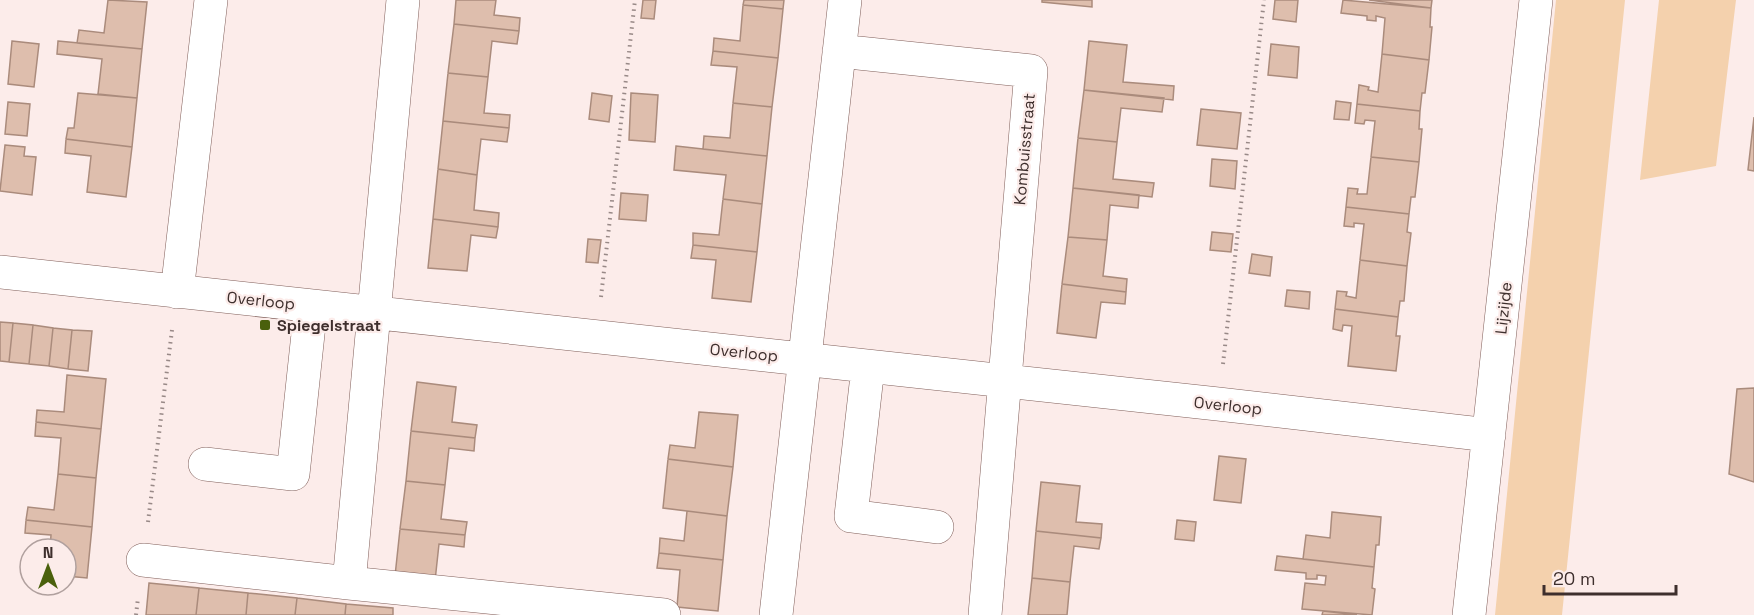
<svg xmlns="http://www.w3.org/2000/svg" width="1754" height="615" viewBox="0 0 1754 615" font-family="'Space Grotesk',sans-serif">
	<rect width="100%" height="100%" fill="#fcecea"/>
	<path fill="#f4d1ad" d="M1556,0h69l-63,615h-67z
		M1659,0h77l-20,166 -76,14z"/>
	<path fill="#debead" stroke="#aa8b7c" stroke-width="1.5" d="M108,0l39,2 -5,47 -65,-6 2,-13 25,3z
		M456,0h40l-2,15 26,3 -1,13 -65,-7z
		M643,0h13l-2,19 -13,-1z
		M744,0h40l-1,9 -40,-4z
		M1042,0h50v7l-50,-5z
		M1275,0h23l-2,22 -23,-3z
		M1343,0l88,8 -1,19h2l-3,33 -47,-6 3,-36 -9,-2v5l-9,-1v-4l-26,-3z
		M1369,0h63l-1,8z
		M743,5l40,4 -5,49 -65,-7 1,-13 26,3z
		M454,24l65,7 -2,13 -25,-3 -4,36 -40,-4z
		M12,41l27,3 -5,43 -26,-3z
		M58,41l84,8 -5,49 -39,-4 4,-35 -45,-5z
		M1089,41l38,4 -4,37 51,4 -1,14 -89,-10z
		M1271,44l28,3 -2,31 -29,-3z
		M713,51l65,7 -6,49 -39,-4 4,-36 -26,-2z
		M1382,54l47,6 -4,33h-3l-2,18 -63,-7 2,-19 10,2 -1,3 10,2z
		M448,73l40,4 -4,36 26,2 -1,13 -66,-7z
		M1084,90l80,8 -2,14 -41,-4 -4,34 -39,-4z
		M78,93l59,5 -5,49 -66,-8 2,-11h6z
		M592,93l20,3 -3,26 -20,-3z
		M631,93l27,2 -3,47 -26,-2z
		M1336,101l15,2 -2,17 -15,-1z
		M8,102l22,2 -3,32 -22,-2z
		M733,103l39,4 -5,49 -64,-7 1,-13 26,2z
		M1357,104l63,7 -1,18h3l-3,33 -48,-5 4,-36 -10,-1 -1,4 -9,-1z
		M1201,109l40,4 -4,36 -40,-4z
		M1754,117v54l-6,-1z
		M443,121l66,7 -2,14 -26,-3 -4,36 -39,-6z
		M1078,138l39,4 -4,37 41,4 -2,14 -79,-9z
		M66,139l66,8 -6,50 -39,-5 4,-36 -26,-3z
		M5,145l20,2 -1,9 12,1 -4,38 -32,-4z
		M676,146l91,10 -5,48 -39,-5 3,-24 -52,-5z
		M1371,157l48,5 -4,35h-4l-2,17 -63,-7 2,-19 10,1 -1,5h10z
		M1212,159l25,2 -2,28 -25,-3z
		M438,169l39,6 -3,35 25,3 -1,14 -65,-8z
		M1073,188l66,7 -1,13 -28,-3 -3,35 -39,-3z
		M621,193l27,2 -2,26 -27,-2z
		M723,199l39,5 -5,48 -64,-7v-12l26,2z
		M1346,207l63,7 -2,18 4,1 -4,33 -47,-6 4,-36 -10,-1v4l-10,-1z
		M433,219l65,8 -2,11 -25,-3 -4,36 -39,-3z
		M1212,232l21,2 -2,18 -21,-2z
		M1068,237l39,3 -4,36 24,3 -1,13 -64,-8z
		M588,239l13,1 -3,23 -12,-1z
		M693,245l64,7 -6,50 -39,-4 4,-38 -25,-2z
		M1252,254l20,3 -2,19 -21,-3z
		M1360,260l47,6 -3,35h-4l-2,16 -63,-8 2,-18 10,1 -1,4 10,2z
		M1062,284l64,8 -1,12 -24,-2 -5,36 -39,-5z
		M1287,290l23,2 -1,17 -24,-3z
		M1335,309l63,8 -2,19h4l-4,35 -48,-5 4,-40 -9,-1 -1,6 -9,-2z
		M0,322l13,1 -4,39 -9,-1z
		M13,323l20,2 -4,39 -20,-2z
		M33,325l20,3 -4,38 -20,-2z
		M53,328l19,2 -4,39 -19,-3z
		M72,330l20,1 -4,40 -20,-2z
		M67,375l39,4 -5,50 -65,-7 1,-12 27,2z
		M417,382l39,5 -4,35 25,3 -2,13 -64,-7z
		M1754,388v94l-25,-8 8,-85z
		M699,412l39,3 -5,52 -65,-8 2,-14 25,3z
		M36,422l65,7 -5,49 -38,-4 3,-36 -26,-2z
		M411,431l64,7 -1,13 -25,-3 -4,37 -39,-4z
		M1219,456l27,3 -5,44 -27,-3z
		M668,459l65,8 -6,49 -64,-8z
		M58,474l38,4 -4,49 -66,-7 2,-13 26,3z
		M406,481l39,4 -4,34 26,3 -2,13 -65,-6z
		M1041,482l39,4 -4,36 26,2 -1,14 -65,-7z
		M687,511l40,5 -4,44 -64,-7 1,-15 24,3z
		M1332,512l49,5 -2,28h-3l-2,22 -71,-8 3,-24 24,3z
		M26,520l66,7 -5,51 -21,-2v-27h-16l1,-14 -26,-2z
		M1177,520l19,2 -2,19 -19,-2z
		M400,529l65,6 -1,12 -25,-3 -4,37 -40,-5z
		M1036,531l65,7 -2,11 -25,-3 -4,36 -38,-4z
		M659,553l64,7 -5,51 -41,-4 3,-37 -23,-2z
		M1277,556l97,11 -2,21 3,1 -3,26 -70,-6 3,-26 20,2 1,-9 -9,-1v4h-11v-6l-31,-3z
		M1032,578l38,4 -3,33h-39z
		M149,583l50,5 -3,27h-50z
		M199,588l49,5 -2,22h-50z
		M248,593l49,5 -2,17h-49z
		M297,598l49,6 -1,11h-50z
		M346,604l47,4v7h-48z
		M1323,611l34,4h-35z"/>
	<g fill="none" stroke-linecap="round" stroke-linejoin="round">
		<g stroke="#805f5a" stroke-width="34">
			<path id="minor" d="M839,51l192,20 -46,544
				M0,272l1218,132 271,31
				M177,292l34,-292
				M868,367l-17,149 86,11
				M205,464l88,10 18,-168
				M143,560l206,23 315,32
				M349,583l54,-583
				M776,615l69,-615
				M1469,615l67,-615"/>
		</g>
		<path stroke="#988987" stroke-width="4" stroke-dasharray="1.5 4.5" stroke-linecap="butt" d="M601,297l34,-297
			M1223,364l41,-364
			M148,522l24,-192
			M136,615l2,-17"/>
		<use href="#minor" stroke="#fff" stroke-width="33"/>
	</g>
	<rect fill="#4a600c" stroke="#fcecea" stroke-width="2" x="259" y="319" width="12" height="12" rx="3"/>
	<g text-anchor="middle" stroke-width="4.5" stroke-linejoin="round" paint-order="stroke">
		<g font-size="16" fill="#3e2f2d" stroke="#fcecea">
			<text transform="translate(1024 149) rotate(-85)" y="6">Kombuisstraat</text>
			<text transform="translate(261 300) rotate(6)" y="6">Overloop</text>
			<text transform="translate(1503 308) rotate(-84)" y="6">Lijzijde</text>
			<text transform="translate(744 352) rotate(6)" y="6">Overloop</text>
			<text transform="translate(1228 405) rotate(6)" y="6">Overloop</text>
		</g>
		<g font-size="16" font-weight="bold" fill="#3e2f2d" stroke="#fcecea" text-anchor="start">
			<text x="277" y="331">Spiegelstraat</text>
		</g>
	</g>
	<g transform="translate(48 567)"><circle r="28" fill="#fcecea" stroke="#b0a09e" stroke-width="1.5"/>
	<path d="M0-4.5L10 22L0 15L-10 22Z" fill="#4a600c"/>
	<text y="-9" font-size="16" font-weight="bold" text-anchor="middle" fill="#3e2f2d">N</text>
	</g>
	<path d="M1544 585v9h132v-9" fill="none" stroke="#3e2f2d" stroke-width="3"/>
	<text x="1553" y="585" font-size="18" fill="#3e2f2d" stroke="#fcecea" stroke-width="4.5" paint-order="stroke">20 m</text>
</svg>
